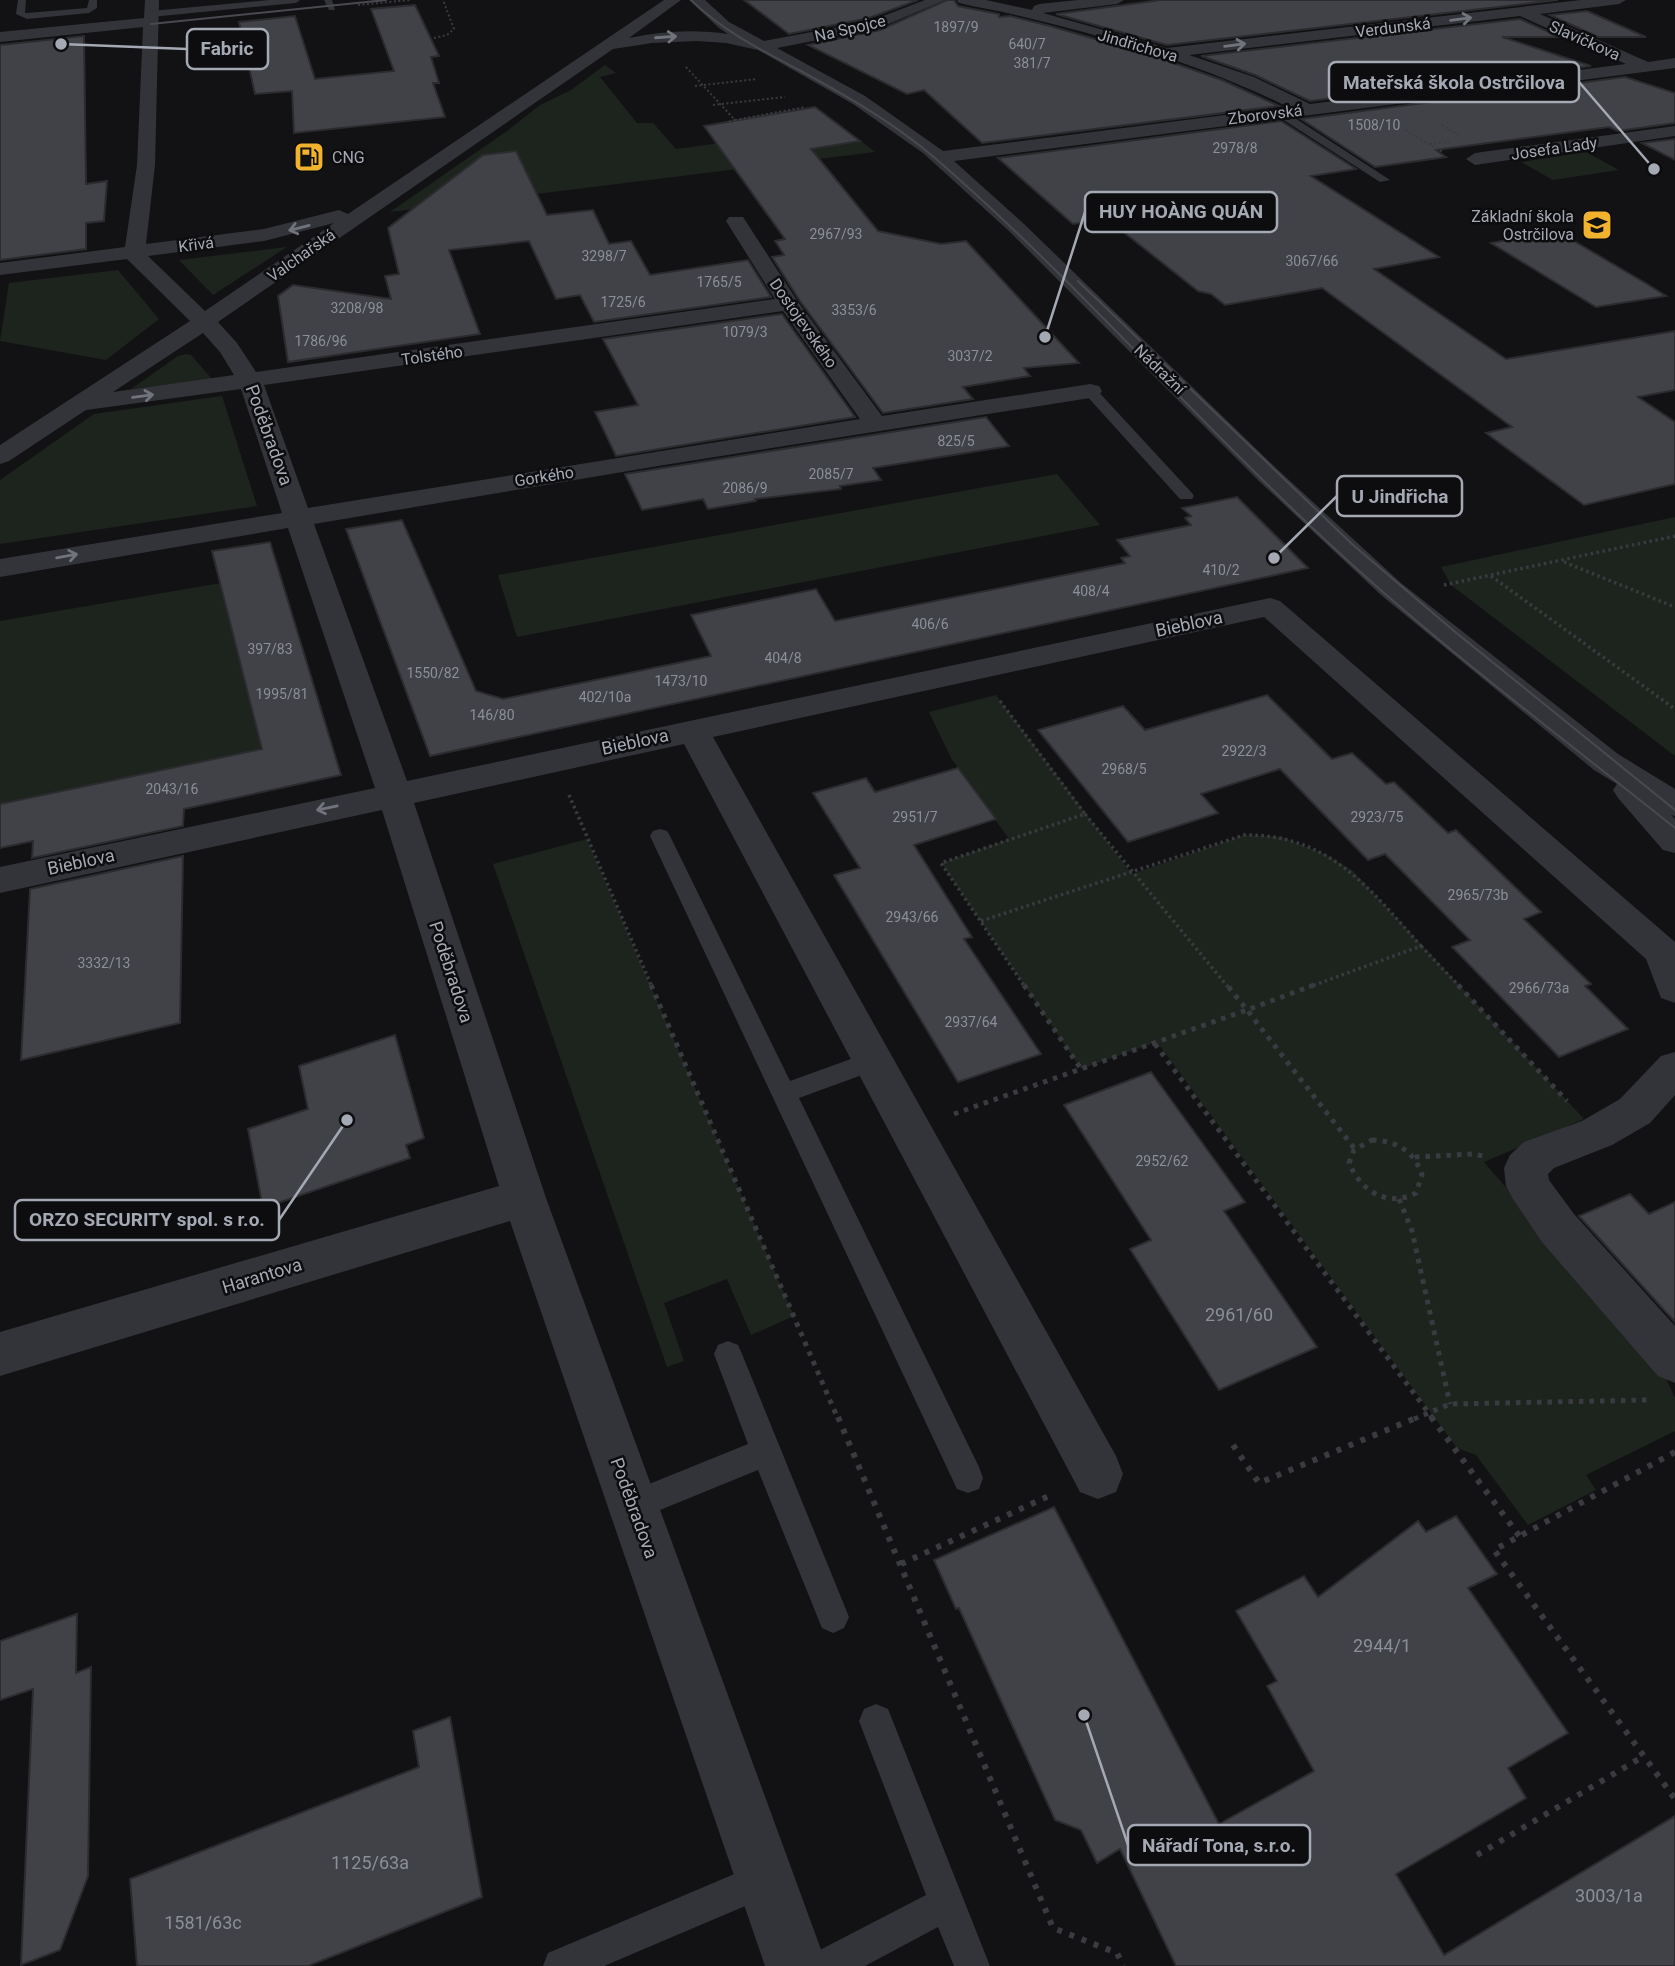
<svg xmlns="http://www.w3.org/2000/svg" width="1675" height="1966" viewBox="0 0 1675 1966" font-family="Roboto,sans-serif">
	<rect width="100%" height="100%" fill="#121214"/>
	<path fill="#1d241e" d="M605,65l11,8 -16,4 37,46h16l23,26 124,-17 20,16 41,-7 14,11 -485,60 117,-81 33,-26 31,-15z
		M1586,152l33,18 -66,10 -32,-18z
		M287,247l-74,48 -34,-35z
		M118,270l41,49 -53,41 -106,-19 9,-58z
		M186,354l5,1 21,24 -81,10 47,-33z
		M222,396l35,110 -257,38v-64l94,-66z
		M1057,474l43,51 -583,112 -19,-62z
		M1675,517v239l-224,-171 -10,-18z
		M221,583l40,164 -8,6 -253,55v-187z
		M996,695l136,179 112,-39 38,2 45,18 26,16 231,248 -100,43 176,204 15,32v33l-89,44 10,15 -68,35 -52,-70 -19,-7 -300,-406 -76,27 -140,-206 68,-24 -58,-81 -22,-46z
		M587,839l207,477 -43,19 -24,-56 -63,24 20,58 -17,6 -174,-503z"/>
	<path fill="#414247" stroke="#2c2c30" stroke-width="2" d="M744,0h174l-49,18 -80,16z
		M947,0h7l4,6 41,8v3l11,-1 40,10 104,30 68,24 57,26 -297,37 -58,-53 -17,4 -99,-49 72,-15z
		M1161,0h397l-391,45 -111,-31z
		M415,5l24,51 -8,1 8,26h-6l12,34 -151,16 -2,-42 -37,3 -16,-72 56,-6 20,63 79,-8 -23,-62z
		M1587,11l59,26h-48l-48,-22z
		M1520,19l40,18h-58l89,29 -281,35 -55,-26 -54,-19z
		M84,36l2,148 21,-3 -3,40 -18,2v26l-86,11v-215z
		M1625,77l50,16v30l-57,8 -9,-4 -173,23 10,7 -71,10 -74,-48z
		M815,107l45,34 -49,8 67,82 63,13 25,-3 113,122 -55,5 6,8 -67,11 10,12 -90,14 -83,-112 -28,-44 12,-2 -9,-14 10,-2 -81,-113z
		M1281,121l75,48 -45,7 128,81 -65,12 132,90 169,-28v59l-37,7 37,25v62l-91,21 -98,-72 26,-6 -190,-139 -97,17 -14,-11 -13,-3 -91,-72 -34,5 -75,-66z
		M1675,139v21l-33,-17z
		M516,151l31,64 46,-5 16,34 22,-3 19,34 98,-15 23,37 -177,25 -14,-27 -24,4 -27,-58 -80,9 31,84 -192,28 -10,-66 15,-11 98,14 -6,-23 14,-2 -11,-46 95,-73z
		M1557,231l90,53 19,12 -70,11 -105,-64z
		M782,314l73,103 -239,39 -21,-44 43,-7 -35,-66z
		M986,417l23,29 -136,22 8,12 -41,6 1,3 -86,10 1,2 -48,8 -5,-10 -61,11 -17,-36z
		M1237,497l71,71 -878,188 -84,-227 56,-9 74,171 27,8 208,-43 -20,-41 125,-26 19,32 290,-58 -4,-5 9,-2 -13,-16 74,-15 -6,-7 6,-2 -9,-8z
		M270,542l71,233 -157,34 -1,17 -151,32 1,-17 -33,7v-44l262,-55 -50,-198z
		M1267,695l65,64 20,-6 34,31 8,-2 54,51 8,-3 85,82 -17,7 67,65 -6,2 43,43 -69,28 -107,-110 18,-7 -85,-86 -17,6 -88,-91 -79,25 17,19 -90,29 -90,-112 85,-24 22,24z
		M958,768l38,51 -82,26 58,92 -8,2 77,115 -83,28 -124,-207 26,-7 -47,-75 53,-15 9,14z
		M183,856l-3,167 -159,37 9,-171z
		M395,1035l29,103 -18,7 4,13 -147,50 -15,-79 60,-20 -9,-43z
		M1151,1072l94,130 -21,9 93,136 -98,43 -89,-141 21,-9 -87,-135z
		M1630,1194l19,20 26,-12v120l-96,-106z
		M1054,1507l165,317 95,-53 -47,-85 10,-5 -41,-70 68,-35 14,21 100,-76 8,11 30,-16 41,58 -29,14 100,145 -60,35 18,30 -130,76 48,81 231,-139v150h-499l-56,-117 -23,14 -16,-33 -26,-10 -96,-212 -3,1 -22,-49z
		M77,1614l-1,59 15,-6 -3,209 -28,74 -39,15 12,-276 -33,11v-59z
		M450,1717l32,180 -174,69h-171l-7,-87 289,-112 -6,-36z"/>
	<g fill="none" stroke-linecap="round" stroke-linejoin="round">
		<path stroke="#393b40" stroke-width="2" stroke-dasharray="2 2.5" stroke-linecap="butt" d="M358,5l52,-5
			M434,38l13,-3 7,-6 -11,-29
			M686,67l49,53 -7,2
			M695,86l62,-7
			M713,105l72,-8
			M735,120l70,-13
			M1442,125l17,10
			M1405,130l38,22
			M1430,144l19,-2"/>
		<path stroke="#393b40" stroke-width="3.5" stroke-dasharray="2.5 3.5" stroke-linecap="butt" d="M1564,562l111,45
			M1491,576l184,133
			M1444,585l231,-49
			M1000,701l85,113 -144,49 84,124
			M569,795l83,192
			M1085,814l143,173
			M981,921l263,-86c85,-1 125,53 177,111l-112,41
			M1421,946l39,41"/>
		<path stroke="#393b40" stroke-width="5" stroke-dasharray="4.5 6" stroke-linecap="butt" d="M651,985l187,434
			M1024,985l57,84
			M1314,985l-67,25 107,138
			M1458,985l109,116
			M1155,1044l278,375
			M954,1114l293,-104 -20,-25
			M1372,1140c25,1 42,11 50,35l-6,18c-29,15 -55,-2 -67,-30l5,-13z
			M1415,1157l58,-3 10,2
			M1399,1199l13,32 38,173
			M1414,1419l36,-15 198,-4"/>
		<path stroke="#393b40" stroke-width="6" stroke-dasharray="5 8" stroke-linecap="butt" d="M838,1417l215,511 64,25 6,13
			M1431,1417l89,120
			M1233,1445l26,38 159,-66
			M1675,1452l-181,98 181,249
			M901,1564l152,-70
			M1477,1855l167,-99"/>
		<path fill="#333439" fill-rule="evenodd" d="M18,0h8l-1,13h2l60,-5 2,-8h8v8l-8,5 -62,6 -11,-5z
			M269,0h31l-4,3 -145,14 -4,-3 4,-3z
			M324,0h8l3,10h-6z
			M1280,110l4,1 106,69 -10,2 -104,-67 -1,-2z
			M1090,387l5,1 97,105 2,3 -2,3h-12l-95,-105 -2,-3 2,-3z
			M660,829l7,2 3,5 120,245 83,-30 8,3 4,7 -4,7 -82,30 180,369 4,11 -4,11 -11,4 -11,-4 -307,-653 3,-5z
			M728,1341l10,4 4,9 107,263 -5,11 -11,5 -11,-5 -64,-158 -125,51 -11,-4 -4,-11 4,-11 126,-51 -34,-90 4,-9z
			M876,1704l12,5 102,257h-36l-16,-39 -73,39h-56l5,-13 112,-58 -67,-174 5,-12z
			M765,1861l13,5 5,13 -5,13 -174,74h-61l5,-13z"/>
		<path fill="#333439" fill-rule="evenodd" d="M145,0h14l-4,165 -9,79 118,-15 75,-19 9,4 316,-214h17l-52,38c32,-7 66,-9 99,-4l-9,-6 -30,-28h16l24,22 35,19 106,-20 55,-21h20l-66,28 -102,20 88,48 78,55 345,-44c-85,-42 -179,-70 -272,-92 -19,-5 -38,-7 -57,-12l-2,-3h29l46,10 2,-4 5,-2 39,-4h46l-7,4 -74,9 124,35 414,-48h45l-7,4 -79,10 108,48 27,-4v10l-721,93 70,63 253,245 124,114 217,171 57,35v27l-4,-1 4,4v34l-12,-3 -45,-52 -5,-8 4,-6 -23,-14 -213,-175 -122,-114 -249,-249 -87,-79 -70,-49 -95,-54 -32,-7 -29,-2 -45,2 -39,6 -395,273 19,21 19,29 519,-73 -49,-78 3,-4h14l55,85 84,114 208,-32 9,2 3,5 -3,5 -9,2 -426,67 -350,59 93,257 863,-183 10,3 395,341v61l-14,-5 -15,-39 -382,-342 -551,120 403,719 7,18 -7,18 -18,7 -18,-7 -396,-748 -270,59 132,395 281,768h-62l-255,-745 -510,155v-44l499,-146 -117,-376 -382,83v-26l375,-79 -87,-260 -288,49v-18l282,-46 -41,-124 -155,21 -77,51 -9,3v-19l190,-124 -63,-62 -127,16v-12l125,-16 12,-82 6,-138 -143,15v-10l144,-14zM1520,16l106,48 -316,40 -56,-27 -65,-22zM334,223l-129,88 -57,-55 116,-15zM783,311l77,108 -552,89 -44,-123zM203,333l17,19 14,23 -121,17z
			M1675,126v10l-200,29 -9,-6 9,-6z
			M1675,1052v43l-25,28 -38,22 -58,23 -6,6 1,6 25,34 101,112v57l-17,-7 -116,-134 -29,-43 -7,-13 -2,-18 6,-13 14,-13 58,-21 38,-22 41,-43z"/>
		<path stroke="#484a50" stroke-width="2" d="M691,0c32,31 70,50 108,70 48,26 95,53 136,88 141,122 262,264 399,390 108,100 226,188 341,280
			M151,24l235,-24
			M1078,281l274,263 102,87 221,179"/>
	</g>
	<defs><path id="oneway-shaft" d="M-6 0H5M1.5-3L5.5 0L1.5 3" fill="none" stroke-width="1.6" stroke-linecap="round" stroke-linejoin="round" transform="scale(1.75)"/></defs>
	<g stroke="#71747d">
		<use href="#oneway-shaft" transform="translate(1461 19) rotate(-7)"/>
		<use href="#oneway-shaft" transform="translate(666 37) rotate(-4)"/>
		<use href="#oneway-shaft" transform="translate(1235 45) rotate(-7)"/>
		<use href="#oneway-shaft" transform="translate(299 228) rotate(166)"/>
		<use href="#oneway-shaft" transform="translate(143 396) rotate(-8)"/>
		<use href="#oneway-shaft" transform="translate(67 556) rotate(-10)"/>
		<use href="#oneway-shaft" transform="translate(327 808) rotate(168)"/>
	</g>
	<defs>
		<g id="fuel-square" transform="scale(1.575)"><rect x="-9" y="-9" width="18" height="18" rx="4" fill="#f1b22d" stroke="#0d0d0f"/><path d="M-5.5-6h7V0h2V4h1.3V-2.5L3-4.5l.8-.8L6-3V5H2.5V1h-1V6h-7ZM-4.2-4.7v3.2H.2V-4.7Z" fill="#111"/></g>
		<g id="school-square" transform="scale(1.575)"><rect x="-9" y="-9" width="18" height="18" rx="4" fill="#f1b22d" stroke="#0d0d0f"/><path d="M0-5L7-2L0 1L-7-2ZM-4 1L0 2.5L4 1V4Q0 6-4 4Z" fill="#111"/></g>
	</defs>
	<g fill-rule="evenodd">
		<use href="#fuel-square" x="309" y="157"/>
		<use href="#school-square" x="1597" y="225"/>
	</g>
	<g text-anchor="middle" stroke-width="5" stroke-linejoin="round" paint-order="stroke">
		<g font-size="14" fill="#8b8f99">
			<text x="956" y="32">1897/9</text>
			<text x="1027" y="49">640/7</text>
			<text x="1032" y="68">381/7</text>
			<text x="1374" y="130">1508/10</text>
			<text x="1235" y="153">2978/8</text>
			<text x="836" y="239">2967/93</text>
			<text x="604" y="261">3298/7</text>
			<text x="1312" y="266">3067/66</text>
			<text x="719" y="287">1765/5</text>
			<text x="623" y="307">1725/6</text>
			<text x="357" y="313">3208/98</text>
			<text x="854" y="315">3353/6</text>
			<text x="745" y="337">1079/3</text>
			<text x="321" y="346">1786/96</text>
			<text x="970" y="361">3037/2</text>
			<text x="956" y="446">825/5</text>
			<text x="831" y="479">2085/7</text>
			<text x="745" y="493">2086/9</text>
			<text x="1221" y="575">410/2</text>
			<text x="1091" y="596">408/4</text>
			<text x="930" y="629">406/6</text>
			<text x="270" y="654">397/83</text>
			<text x="783" y="663">404/8</text>
			<text x="433" y="678">1550/82</text>
			<text x="681" y="686">1473/10</text>
			<text x="282" y="699">1995/81</text>
			<text x="605" y="702">402/10a</text>
			<text x="492" y="720">146/80</text>
			<text x="1244" y="756">2922/3</text>
			<text x="1124" y="774">2968/5</text>
			<text x="172" y="794">2043/16</text>
			<text x="915" y="822">2951/7</text>
			<text x="1377" y="822">2923/75</text>
			<text x="1478" y="900">2965/73b</text>
			<text x="912" y="922">2943/66</text>
			<text x="104" y="968">3332/13</text>
			<text x="1539" y="993">2966/73a</text>
			<text x="971" y="1027">2937/64</text>
			<text x="1162" y="1166">2952/62</text>
		</g>
		<g font-size="16" fill="#a4a9b4" stroke="#0d0d0f">
			<text transform="translate(1393 27) rotate(-7)" y="6">Verdunská</text>
			<text transform="translate(850 28) rotate(-13)" y="6">Na Spojce</text>
			<text transform="translate(1585 40) rotate(24)" y="6">Slavíčkova</text>
			<text transform="translate(1138 45) rotate(16)" y="6">Jindřichova</text>
			<text transform="translate(1265 114) rotate(-7)" y="6">Zborovská</text>
			<text transform="translate(1554 148) rotate(-8)" y="6">Josefa Lady</text>
			<text transform="translate(196 244) rotate(-7)" y="6">Křivá</text>
			<text transform="translate(301 255) rotate(-35)" y="6">Valchařská</text>
			<text transform="translate(804 323) rotate(55)" y="6">Dostojevského</text>
			<text transform="translate(432 355) rotate(-8)" y="6">Tolstého</text>
			<text transform="translate(1160 369) rotate(44)" y="6">Nádražní</text>
			<text transform="translate(544 476) rotate(-9)" y="6">Gorkého</text>
		</g>
		<g font-size="16" fill="#a4a9b4" stroke="#0d0d0f" text-anchor="start">
			<text x="332" y="163">CNG</text>
			<text x="1574" y="222" text-anchor="end">Základní škola<tspan x="1574" dy="18">Ostrčilova</tspan></text>
		</g>
		<g font-size="18" fill="#a4a9b4" stroke="#0d0d0f">
			<text transform="translate(269 435) rotate(70)" y="6">Poděbradova</text>
			<text transform="translate(1189 624) rotate(-12)" y="6">Bieblova</text>
			<text transform="translate(635 742) rotate(-12)" y="6">Bieblova</text>
			<text transform="translate(81 862) rotate(-12)" y="6">Bieblova</text>
			<text transform="translate(451 972) rotate(72)" y="6">Poděbradova</text>
			<text transform="translate(262 1276) rotate(-17)" y="6">Harantova</text>
			<text transform="translate(634 1508) rotate(70)" y="6">Poděbradova</text>
		</g>
		<g font-size="18" fill="#8b8f99">
			<text x="1239" y="1321">2961/60</text>
			<text x="1382" y="1652">2944/1</text>
			<text x="370" y="1869">1125/63a</text>
			<text x="1609" y="1902">3003/1a</text>
			<text x="203" y="1929">1581/63c</text>
		</g>
	</g>
	<path fill="none" stroke="#a4a9b4" stroke-width="2.5" d="M61 44L187 49M1654 169L1579 82M1045 337L1085 212M1274 558L1337 496M347 1120L279 1220M1084 1715L1128 1845"/>
	<g fill="#a4a9b4" stroke="#0d0d0f" stroke-width="2.5">
		<circle cx="61" cy="44" r="7"/>
		<circle cx="1654" cy="169" r="7"/>
		<circle cx="1045" cy="337" r="7"/>
		<circle cx="1274" cy="558" r="7"/>
		<circle cx="347" cy="1120" r="7"/>
		<circle cx="1084" cy="1715" r="7"/>
	</g>
	<g fill="#0d0d0f" stroke="#a4a9b4" stroke-width="2.5">
		<rect x="187" y="29" width="81" height="40" rx="7"/>
		<rect x="1329" y="62" width="250" height="40" rx="7"/>
		<rect x="1085" y="192" width="192" height="40" rx="7"/>
		<rect x="1337" y="476" width="125" height="40" rx="7"/>
		<rect x="15" y="1200" width="264" height="40" rx="7"/>
		<rect x="1128" y="1825" width="182" height="40" rx="7"/>
	</g>
	<g font-size="19" text-anchor="middle" font-weight="bold" fill="#a4a9b4">
		<text x="227" y="55">Fabric</text>
		<text x="1454" y="89">Mateřská škola Ostrčilova</text>
		<text x="1181" y="218">HUY HOÀNG QUÁN</text>
		<text x="1400" y="503">U Jindřicha</text>
		<text x="147" y="1226">ORZO SECURITY spol. s r.o.</text>
		<text x="1219" y="1852">Nářadí Tona, s.r.o.</text>
	</g>
</svg>
